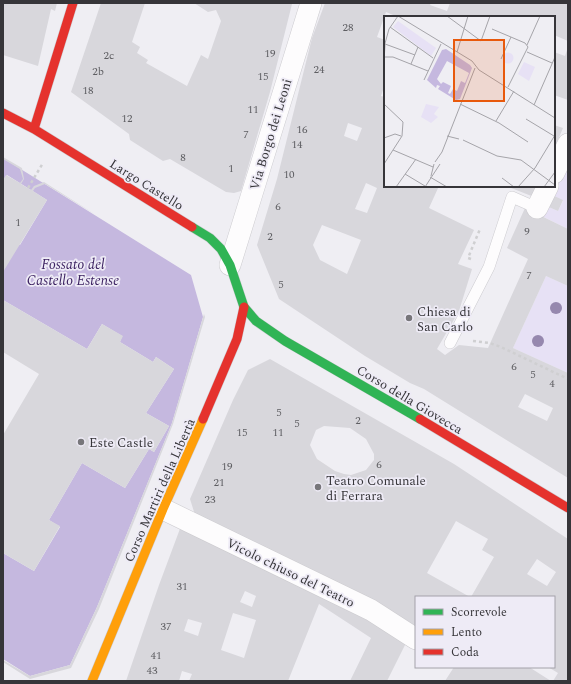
<svg xmlns="http://www.w3.org/2000/svg" width="571" height="684" viewBox="0 0 571 684" font-family="Spectral,serif">
	<rect width="100%" height="100%" fill="#efeef3"/>
	<path fill="#e7e1f5" d="M568,158v71l-28,-14 4,-10 14,6 5,-10 -13,-7z
		M546,276l22,10v87l-55,-25z"/>
	<path fill="#c5b8df" d="M3,158l188,117 12,42 -31,106 -75,184 -27,58 -40,11 -27,-17v-106l31,18 26,-44 -11,-7 33,-57 43,25 24,-39 5,3 15,-26 -23,-13 28,-44 -18,-12 -3,5 -33,-20 2,-6 -20,-12 -15,25 -84,-49v-65l17,10 27,-45 -40,-25 -4,5z"/>
	<path fill="#d8d7dc" fill-rule="evenodd" d="M3,3h54l-2,8 -4,-2 -13,57 -35,-11z
		M101,3h44l-13,39 8,5 -3,6 11,7 -2,3 41,23 14,-31 7,4 13,-38 -5,-11 -8,2 -14,-9 98,1 -22,88 -29,99 -7,2 -8,-1 -56,-33 -7,2 -33,-21 -1,-6 -58,-42z
		M325,3h106l-1,2 17,6 3,-8h118v38l-14,-6v-18h-156l-12,-5 -9,25 8,3v44l-4,12 4,1v89h54l-10,22 45,22 -16,34 14,5 -13,42 -22,38 8,6 14,-10 29,3 40,-89 -21,-11 18,-40 43,21v57l-22,-10 -33,72 55,25v105l-144,-89 -14,-6 -45,-27 -86,-57 -22,-54 20,-66 35,-141zM348,123l14,5 -5,13 -13,-5zM366,183l11,5 -10,25 -12,-4zM322,225l39,15 -14,34 -27,-14 -7,-15zM525,394l28,14 -6,13 -29,-14z
		M568,47v53l-14,-5v-43l11,4z
		M554,125l9,3 -9,21z
		M3,157l19,11 2,11 -3,5 10,6 3,-4 10,-4 52,33 -51,-31 -10,4 -2,3 14,9 -44,72v-92l3,-5 14,8 3,-4 -3,-10 -17,-10z
		M506,186h33l-5,11z
		M550,194l13,6 -5,11 -14,-6z
		M3,300l84,49 15,-25 21,12 -3,6 33,20 3,-5 18,12 -28,44 23,13 -15,26 -5,-3 -24,39 -43,-25 -33,57 11,6 -26,45 -31,-18v-118l36,-61 -36,-22z
		M204,314l1,3 -32,107 -74,185 -28,59 -41,11 -27,-17v-2l27,16 40,-11 27,-58 75,-184z
		M270,359l184,105 114,75v142h-15l5,-8 -10,-6h6v-70h-83l23,-40 -12,-7 6,-11 -32,-18 -29,52 43,24h-54v36l-8,6 -21,42h-37l21,-43 -52,-34 -31,77h-99l3,-7 -10,-3 -3,10h-53l33,-96 22,-59 15,-8 -6,-19 43,-99 15,-30zM324,426l26,2 16,11 8,15v6l-8,10 -15,5 -7,-1 -9,-3 -18,-12 -7,-14 6,-15zM537,559l19,13 -9,14 -20,-12zM245,591l11,5 -4,11 -12,-5zM233,613l23,7 -12,38 -23,-8zM188,619l14,4 -4,13 -14,-5z
		M454,667h75l22,14h-106z"/>
	<g fill="none" stroke-linecap="round" stroke-linejoin="round">
		<g stroke="#cccbcf" stroke-width="12">
			<path id="lane" d="M450,343l39,-76 23,-70 25,11"/>
		</g>
		<g stroke="#cccbcf" stroke-width="22">
			<path id="street" d="M554,173l14,-29
				M537,208l11,-22
				M230,265l81,-262
				M163,509l208,101 45,29"/>
		</g>
		<g stroke="#cccbcf" stroke-width="10">
			<path id="fast" d="M192,227l18,11 11,11 9,16 14,42 12,14 29,20 135,78"/>
		</g>
		<g stroke="#cccbcf" stroke-width="10">
			<path id="slow" d="M92,681l71,-172 40,-90"/>
		</g>
		<g stroke="#cccbcf" stroke-width="10">
			<path id="jam" d="M3,113l31,16 158,98
				M34,129l39,-126
				M203,419l34,-80 7,-32
				M420,419l148,89"/>
		</g>
		<path stroke="#cfcfd1" stroke-width="2.5" stroke-dasharray="3 3" stroke-linecap="butt" d="M28,188l15,-25
			M471,259l-3,-1 12,-29
			M473,341l17,2 11,4 67,32"/>
		<use href="#lane" stroke="#fdfcfd" stroke-width="11"/>
		<use href="#street" stroke="#fdfcfd" stroke-width="21"/>
		<use href="#fast" stroke="#30b455" stroke-width="9"/>
		<use href="#slow" stroke="#ff9f0a" stroke-width="9"/>
		<use href="#jam" stroke="#e5322d" stroke-width="9"/>
	</g>
	<g fill="#9688ae">
		<circle cx="556" cy="308" r="6"/>
		<circle cx="538" cy="341" r="6"/>
	</g>
	<g fill="#77767a" stroke="#eeebf6" stroke-width="1.5">
		<circle cx="409" cy="318" r="4"/>
		<circle cx="81" cy="442" r="4"/>
		<circle cx="318" cy="487" r="4"/>
	</g>
	<g text-anchor="middle" stroke-width="3.5" stroke-linejoin="round" paint-order="stroke">
		<g font-size="11" fill="#5e5e62">
			<text x="348" y="31">28</text>
			<text x="270" y="57">19</text>
			<text x="109" y="59">2c</text>
			<text x="319" y="73">24</text>
			<text x="98" y="75">2b</text>
			<text x="263" y="80">15</text>
			<text x="88" y="94">18</text>
			<text x="253" y="113">11</text>
			<text x="127" y="122">12</text>
			<text x="302" y="133">16</text>
			<text x="246" y="138">7</text>
			<text x="297" y="148">14</text>
			<text x="183" y="161">8</text>
			<text x="231" y="172">1</text>
			<text x="289" y="178">10</text>
			<text x="278" y="210">6</text>
			<text x="18" y="226">1</text>
			<text x="527" y="235">9</text>
			<text x="270" y="240">2</text>
			<text x="529" y="279">7</text>
			<text x="281" y="288">5</text>
			<text x="514" y="370">6</text>
			<text x="533" y="378">5</text>
			<text x="552" y="387">4</text>
			<text x="279" y="416">5</text>
			<text x="358" y="424">2</text>
			<text x="297" y="427">5</text>
			<text x="242" y="436">15</text>
			<text x="278" y="436">11</text>
			<text x="379" y="468">6</text>
			<text x="227" y="470">19</text>
			<text x="219" y="486">21</text>
			<text x="210" y="503">23</text>
			<text x="182" y="590">31</text>
			<text x="166" y="630">37</text>
			<text x="156" y="659">41</text>
			<text x="152" y="674">43</text>
		</g>
		<g font-size="13" fill="#363539" stroke="#eeebf6">
			<text transform="translate(270 134) rotate(-73)" y="5">Via Borgo dei Leoni</text>
			<text transform="translate(147 184) rotate(32)" y="5">Largo Castello</text>
			<text transform="translate(410 399) rotate(31)" y="5">Corso della Giovecca</text>
			<text transform="translate(159 490) rotate(-66)" y="5">Corso Martiri della Libertà</text>
			<text transform="translate(291 572) rotate(26)" y="5">Vicolo chiuso del Teatro</text>
		</g>
		<g font-size="13" fill="#363539" stroke="#eeebf6" text-anchor="start">
			<text x="417" y="316">Chiesa di<tspan x="417" dy="15">San Carlo</tspan></text>
			<text x="89" y="447">Este Castle</text>
			<text x="326" y="485">Teatro Comunale<tspan x="326" dy="15">di Ferrara</tspan></text>
		</g>
		<g font-size="14" font-style="italic" fill="#3d2362" stroke="#eeebf6">
			<text x="73" y="269">Fossato del<tspan x="73" dy="16">Castello Estense</tspan></text>
		</g>
	</g>
	<g transform="translate(384 16)">
		<rect width="171" height="171" fill="#efeef3"/>
		<path d="M14,5l38,27 -5,8 -38,-29zM118.5 42a5.5 5.5 0 1 1 11 0a5.5 5.5 0 1 1-11 0ZM140,46l11,5 -6,14 -11,-7zM42,88l13,3 -5,7 4,3 -7,6 -10,-6z" fill="#e7e1f5"/>
		<path d="M62,33l24,16 2,3 -12,31 -4,1 -18,-11 2,-3 -3,-1 -1,3 -9,-8 15,-30zM63,45l22,12 -4,10 -4,-2 -4,10 -4,-2 -3,5 -2,-1 3,-7 -8,-4 -2,2 -4,-5z" fill="#c5b8df" fill-rule="evenodd"/>
		<path fill="none" stroke="#a5a4a9" stroke-width="1" d="M14,0l74,45 7,9 76,48M63,0l34,25 9,-25M6,11l43,31M108,13l33,14 3,4 -20,40M1,28l30,11M143,29l13,-29M0,31l5,-18 9,-13M73,36l11,-36M143,36l25,11M0,41h9l35,14M117,43l10,-22M0,45l1,-16M0,46v18M27,48l7,-17M40,64l17,-36M0,88l19,18 -1,14 -18,28M76,88l39,19 29,19M150,89l21,-48M142,103l28,17M112,105l18,-30M63,120l12,3M0,122l11,-4 6,2M79,124l34,16 24,4 34,25M9,134l40,17M51,146l7,-10 33,-84M21,158l20,12M47,160l3,-12M46,161l17,10M118,162l12,9M12,171l20,-28M41,171l15,-23M134,171l17,-19 20,-33M160,171l11,-15"/>
		<path fill="#e8590c" fill-opacity="0.15" stroke="#e8590c" stroke-width="2" d="M70,24h50v61h-50z"/>
		<rect width="171" height="171" fill="none" stroke="#363539" stroke-width="2"/>
	</g>
	<rect width="571" height="684" fill="none" stroke="#363539" stroke-width="8"/>
	<rect x="415" y="596" width="140" height="72" fill="#eeebf6" stroke="#a4a2aa"/>
	<rect x="423" y="609" width="20" height="6" fill="#30b455" stroke="#a4a2aa"/>
	<text x="451" y="616" font-size="12" fill="#363539">Scorrevole</text>
	<rect x="423" y="629" width="20" height="6" fill="#ff9f0a" stroke="#a4a2aa"/>
	<text x="451" y="636" font-size="12" fill="#363539">Lento</text>
	<rect x="423" y="649" width="20" height="6" fill="#e5322d" stroke="#a4a2aa"/>
	<text x="451" y="656" font-size="12" fill="#363539">Coda</text>
</svg>
